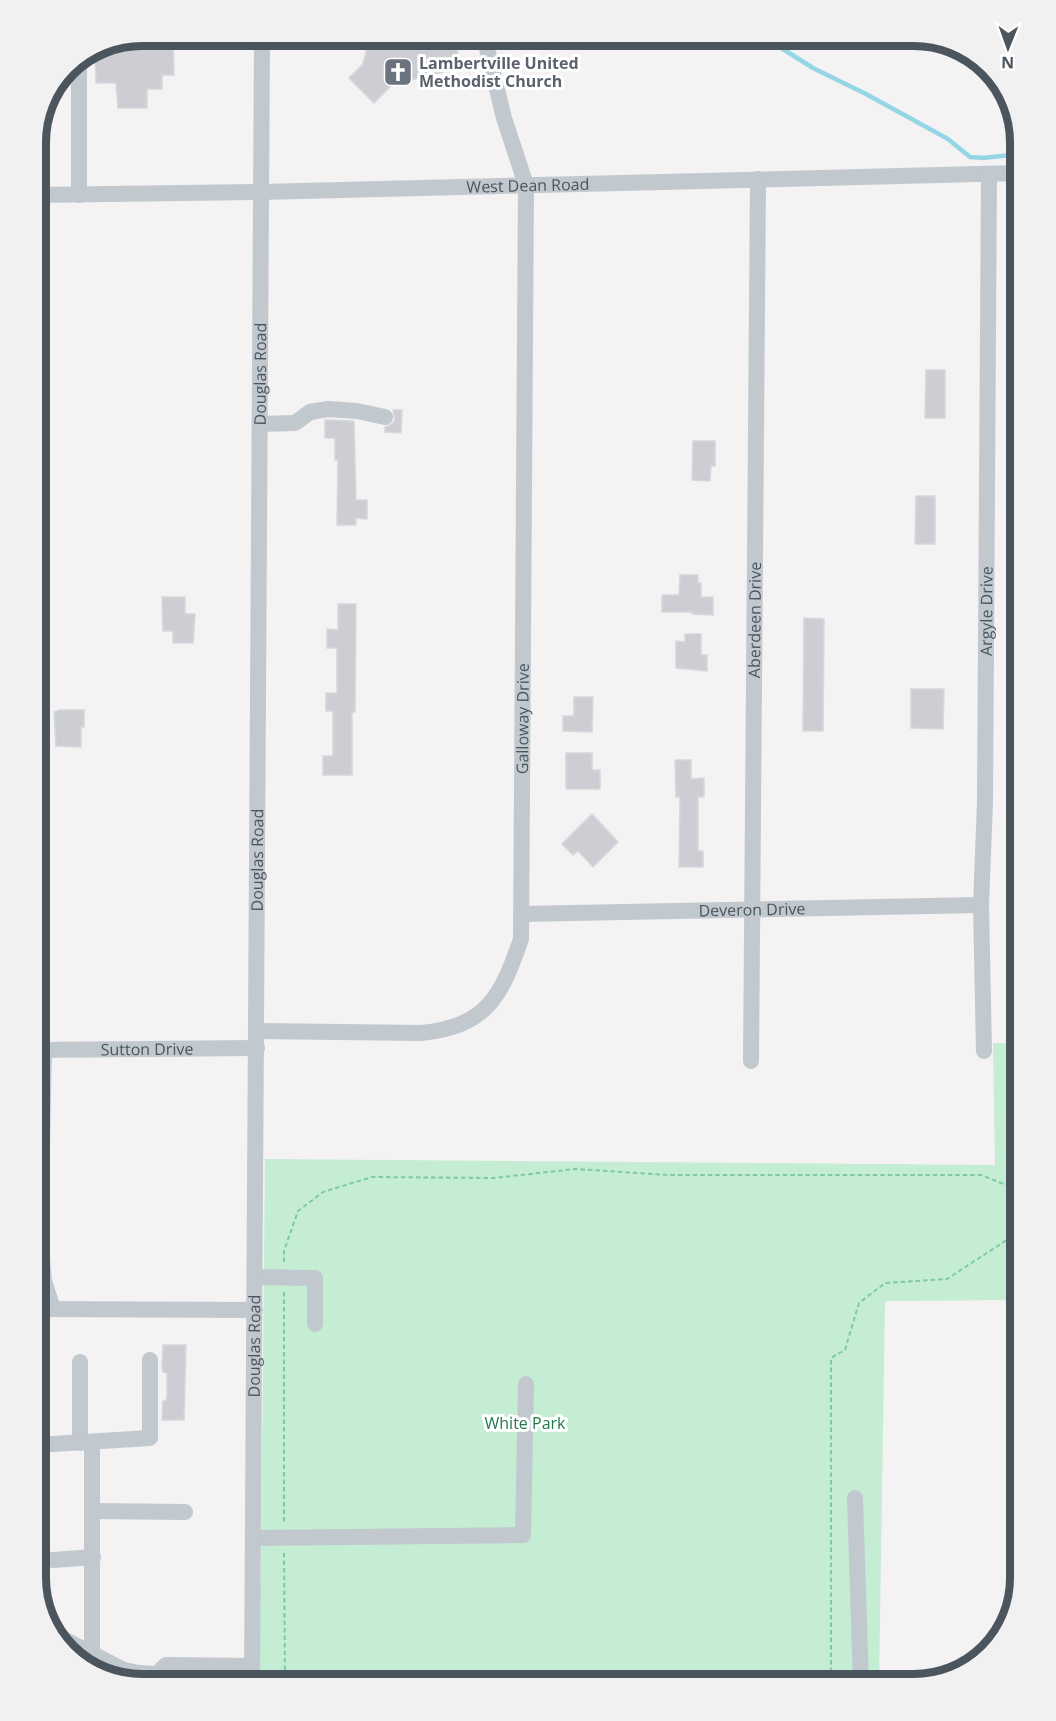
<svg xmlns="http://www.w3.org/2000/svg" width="1056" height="1721" viewBox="0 0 1056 1721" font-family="'Open Sans',sans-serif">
	<rect width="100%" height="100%" fill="#f4f2f2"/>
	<path fill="#c4edd4" d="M993,1043h27v257l-135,1 -6,384h-622l4,-122 4,-404 730,6z"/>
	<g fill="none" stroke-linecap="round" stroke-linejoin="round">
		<path stroke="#95d6e6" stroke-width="4.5" d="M762,36l51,32 53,26 82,45 22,18 13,1 37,-4"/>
	</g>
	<path fill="#ccced3" stroke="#d6d8dc" stroke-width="1.5" d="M143,36h30l1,39h-12v14h-15v19h-29l-2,-25h-20l-1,-33h11v-7z
		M370,36h83l9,31 -70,18 -18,18 -25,-25 14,-14z
		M926,370h19v48h-20z
		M393,410h9l-1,23 -16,-1v-5l7,-3 3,-4z
		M325,420l29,1 2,79h11v19l-11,-1v7h-19l1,-65h-3v-22h-10z
		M693,441h22v25h-4l-1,15 -18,-1z
		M916,496h19v48h-20z
		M680,575h18v8h3v14h12v18l-21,-1v-2h-30v-17h17z
		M162,597h23v17h10l-2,29h-20v-12h-10z
		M338,604h18l-1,108h-3v63h-29v-19h10v-45h-7v-18h11v-45h-10v-19l11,1z
		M804,618l20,1 -1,112h-20z
		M685,634h16v21h6v16l-31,-3v-27l9,1z
		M911,689h33l-1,40 -32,-1z
		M574,697h19l-1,35 -29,-1v-15h11z
		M60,710h24v17h-3v20l-25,-1 -2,-34z
		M566,753h26v17h8v19h-34z
		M675,760h16v19l13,-1v19h-6v54h5v16h-24l1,-70h-4z
		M592,814l26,28 -25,25 -15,-16 -5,4 -11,-11z
		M163,1345h23l-2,75h-22l1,-19h3l1,-7v-21l-4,-1 -1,-6z"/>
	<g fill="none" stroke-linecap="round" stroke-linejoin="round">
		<path stroke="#7fc9a4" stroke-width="2" stroke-dasharray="4.5 3" stroke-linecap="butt" d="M284,1262v-11l14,-40 25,-19 49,-15 122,1 81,-9 94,6h312l28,11 10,17v29l-72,47 -62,4 -26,20 -14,47 -14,8v327
			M284,1292v231
			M284,1553l1,132"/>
		<g stroke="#c1c9cf" stroke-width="16">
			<path id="s1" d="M36,195l225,-3 759,-19"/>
			<path d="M79,195v-136"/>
			<path d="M260,424l35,-1 15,-11 18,-3 29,2 28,6"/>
			<path id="s2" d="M522,914l459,-9"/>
			<path id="s3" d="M258,1031l163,2c66,-7 80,-36 100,-94l5,-754 -22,-67 -20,-82"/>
			<path id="s4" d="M36,1050l221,-2"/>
			<path d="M44,1050l-4,188 4,43 9,28"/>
			<path id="s5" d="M984,1051l-3,-146 4,-103 4,-628"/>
			<path id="s6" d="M751,1061l7,-882"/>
			<path d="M255,1277l60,1v46"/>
			<path d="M36,1309l219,1"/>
			<path d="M80,1362v81"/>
			<path d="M36,1445l114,-7v-78"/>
			<path d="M855,1498l6,187"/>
			<path d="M93,1511l92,1"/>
			<path d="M254,1538l269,-3 3,-151"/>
			<path d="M53,1560l40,-3"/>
			<path d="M54,1634l70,36 15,3 18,1 11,9h84"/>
			<path d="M92,1654v-212"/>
			<path d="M155,1684l2,-10 9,-9 86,1"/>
			<path id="s7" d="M252,1685l10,-1649"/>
		</g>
	</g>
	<defs>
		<g id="church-square" transform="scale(1.5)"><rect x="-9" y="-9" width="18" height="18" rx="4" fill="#6b7280" stroke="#fff"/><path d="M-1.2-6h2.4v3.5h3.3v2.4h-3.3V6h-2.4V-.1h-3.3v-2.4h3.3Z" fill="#fff"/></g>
	</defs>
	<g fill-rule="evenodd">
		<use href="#church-square" x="398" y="72"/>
	</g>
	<g text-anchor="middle" stroke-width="6" stroke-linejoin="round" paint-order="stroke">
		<g font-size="16" font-weight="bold" fill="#5b616d" stroke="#fff" text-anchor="start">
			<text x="419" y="69">Lambertville United<tspan x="419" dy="18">Methodist Church</tspan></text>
		</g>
		<g font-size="16" fill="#4b555e" stroke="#fff">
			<text dy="6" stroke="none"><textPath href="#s1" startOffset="492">West Dean Road</textPath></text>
			<text dy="6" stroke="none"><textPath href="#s7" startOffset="1311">Douglas Road</textPath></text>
			<text dy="6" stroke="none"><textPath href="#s5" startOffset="440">Argyle Drive</textPath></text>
			<text dy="6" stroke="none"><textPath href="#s6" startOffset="441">Aberdeen Drive</textPath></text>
			<text dy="6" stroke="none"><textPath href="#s3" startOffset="532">Galloway Drive</textPath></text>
			<text dy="6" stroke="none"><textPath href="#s7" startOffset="825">Douglas Road</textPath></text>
			<text dy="6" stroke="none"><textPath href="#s2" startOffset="230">Deveron Drive</textPath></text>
			<text dy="6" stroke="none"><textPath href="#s4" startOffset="111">Sutton Drive</textPath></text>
			<text dy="6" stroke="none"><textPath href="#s7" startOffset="339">Douglas Road</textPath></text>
		</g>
		<g font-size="16" fill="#1f7b4d" stroke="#fff">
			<text x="525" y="1429">White Park</text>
		</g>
	</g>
	<path d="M0 0H1056V1721H0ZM142 46H914A96 96 0 0 1 1010 142V1578A96 96 0 0 1 914 1674H142A96 96 0 0 1 46 1578V142A96 96 0 0 1 142 46Z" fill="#f1f1f2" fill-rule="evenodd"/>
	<path fill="none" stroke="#4b555e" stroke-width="8" d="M142 46H914A96 96 0 0 1 1010 142V1578A96 96 0 0 1 914 1674H142A96 96 0 0 1 46 1578V142A96 96 0 0 1 142 46Z"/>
	<g transform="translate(1008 48) rotate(181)" stroke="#ffffff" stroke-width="4.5" paint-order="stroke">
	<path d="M0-4.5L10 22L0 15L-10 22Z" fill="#4b555e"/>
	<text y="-9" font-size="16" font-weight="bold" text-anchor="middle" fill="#4b555e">N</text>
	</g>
</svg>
